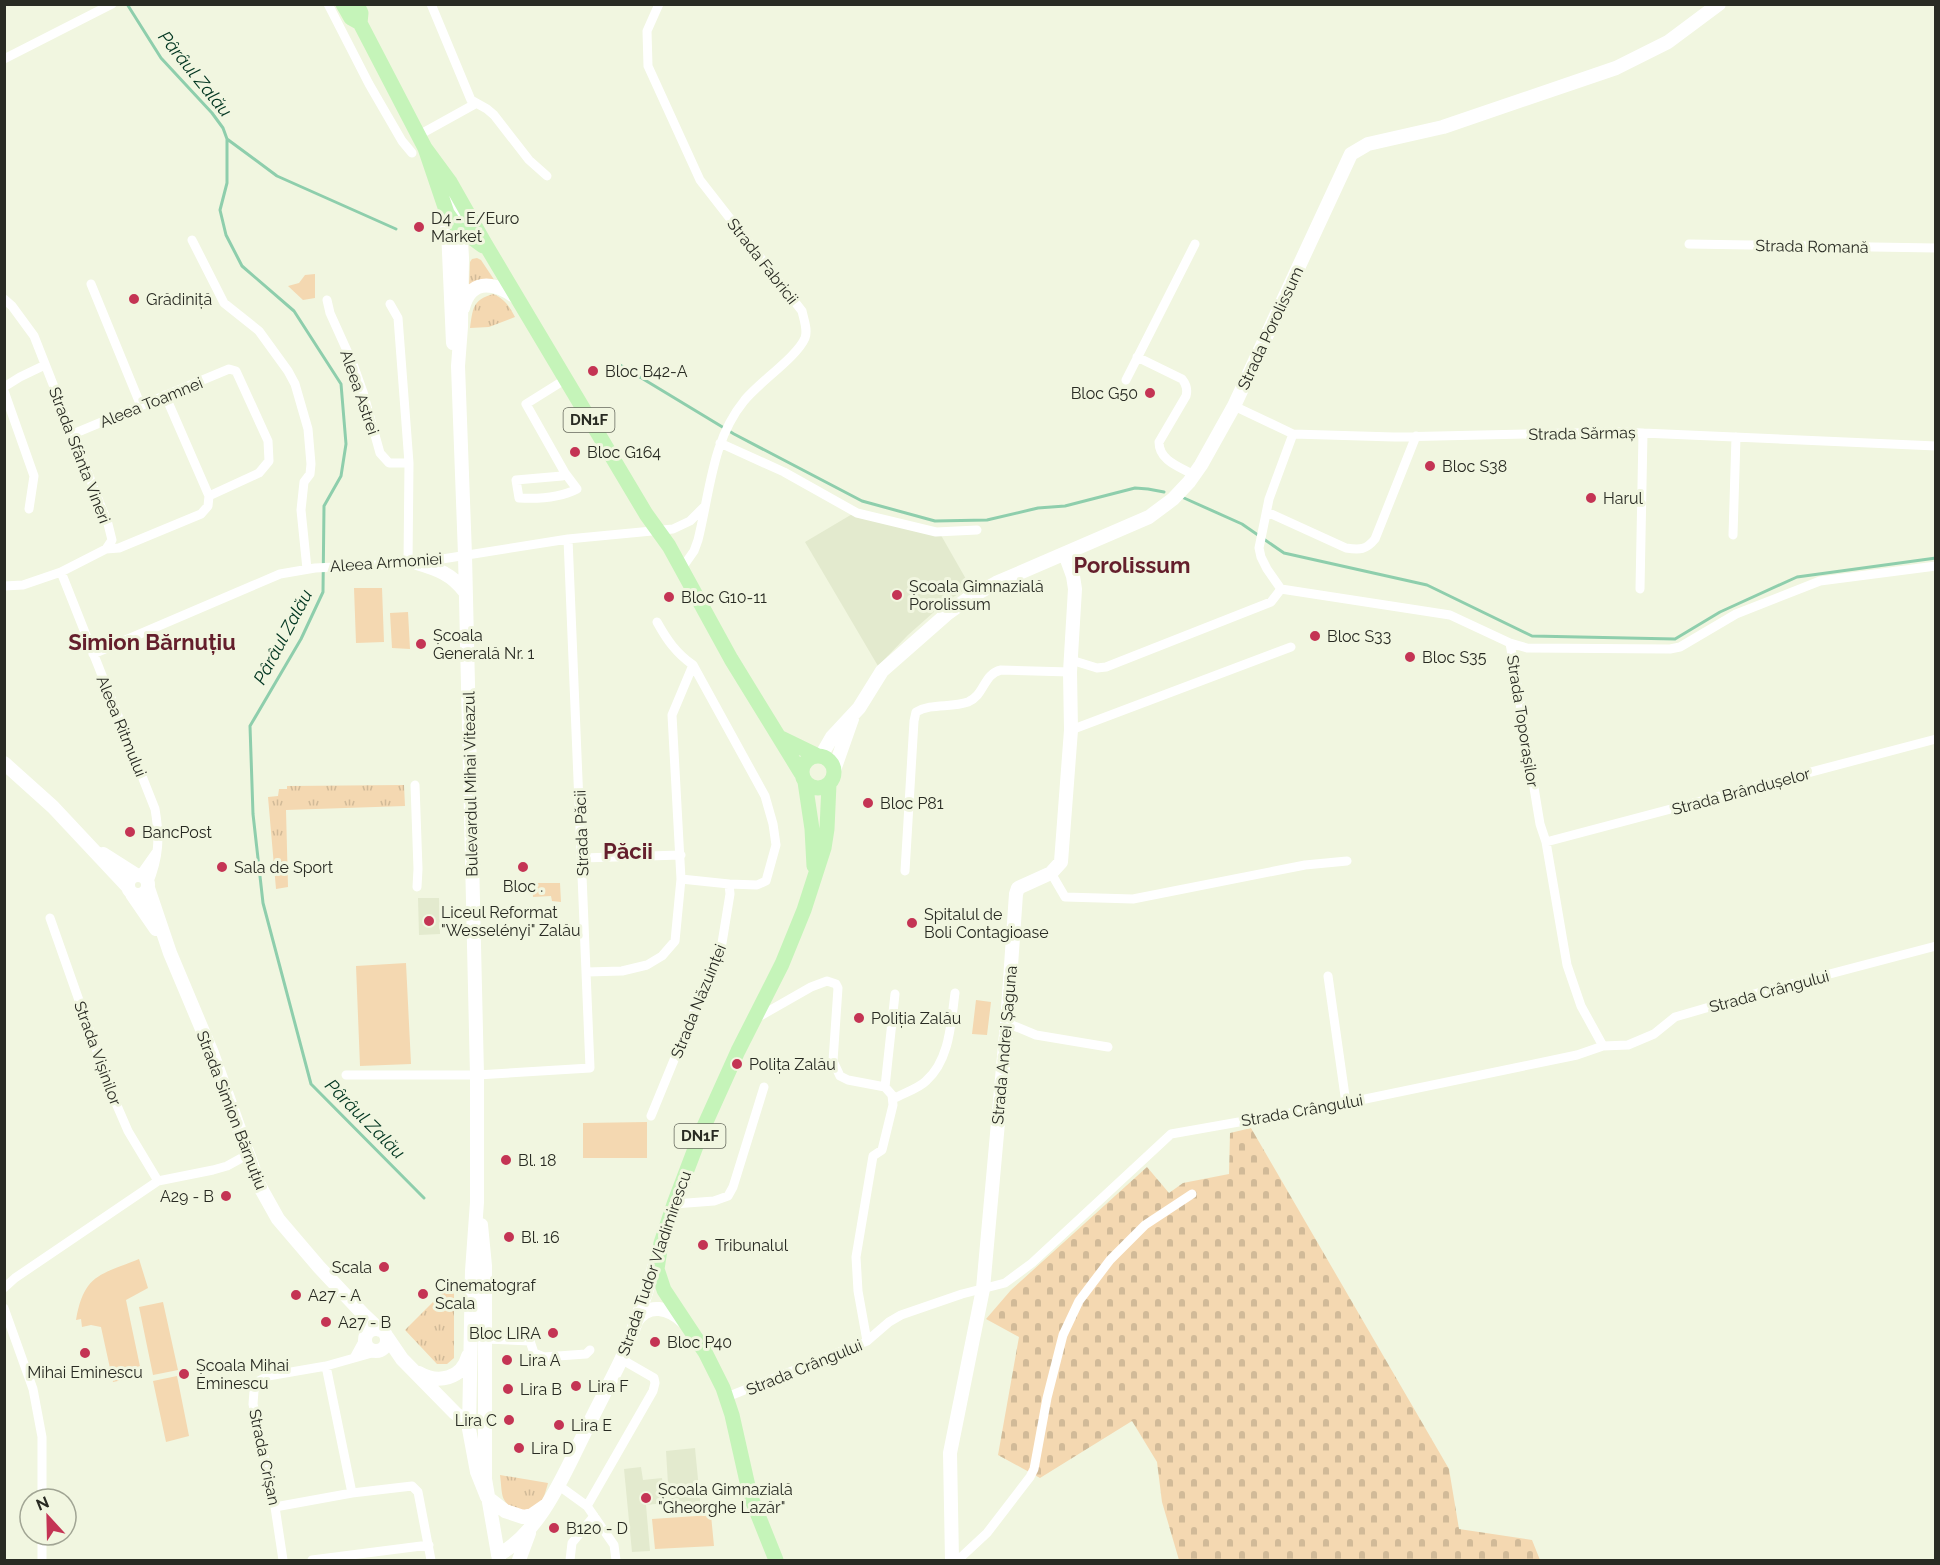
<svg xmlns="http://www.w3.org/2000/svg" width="1940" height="1565" viewBox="0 0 1940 1565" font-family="Raleway,sans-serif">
	<defs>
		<pattern id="grass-tufts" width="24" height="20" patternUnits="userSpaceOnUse" patternTransform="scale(1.5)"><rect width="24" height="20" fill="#f4d8b1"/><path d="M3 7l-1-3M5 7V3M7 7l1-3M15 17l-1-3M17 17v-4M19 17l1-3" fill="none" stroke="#d1ba98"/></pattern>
		<pattern id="cemetery-stones" width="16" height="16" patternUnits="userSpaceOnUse" patternTransform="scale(1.5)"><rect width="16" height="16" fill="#f4d8b1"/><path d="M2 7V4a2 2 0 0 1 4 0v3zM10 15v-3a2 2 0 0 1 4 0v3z" fill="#d1ba98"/></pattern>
	</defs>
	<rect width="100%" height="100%" fill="#f1f6e0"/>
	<path fill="#e3eace" d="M854,513l84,17 32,56 -27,18 -35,31 -30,31 -73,-124z
		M418,898h21l1,36 -21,1z
		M695,1448l6,62 -25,2v-9h-5l-1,-10 -5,1v9l-19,2 4,46 -18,1 -8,-83 17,-2 2,13 19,-2 1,7 5,-1 -2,-33z"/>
	<path fill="url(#grass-tufts)" d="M477,258l4,2 14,21 -26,8 1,-27 2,-3z
		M493,294c12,5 16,12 22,23l-26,10 -19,1c3,-19 2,-28 23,-34z
		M404,785l1,21 -119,4 2,77 -12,2 -8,-92 10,-1 1,-7h8v-3z
		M454,1281v77l-7,6h-10l-32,-34z
		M500,1475l48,8c-5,19 -8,26 -28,30 -21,-13 -17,-15 -20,-38z"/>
	<path fill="url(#cemetery-stones)" d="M1251,1128l198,341 10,60 73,11 8,20h-361l-17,-58 -5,-40 -25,-41 -92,57 -42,-23 21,-118 -33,-18 25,-29 136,-123 22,26 14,-10 46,-9 1,-41z"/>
	<path fill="#f4d8b1" d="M315,274v24l-12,2 -15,-14 11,-3 6,-8z
		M382,588l2,54 -28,1 -2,-55z
		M408,612l2,37 -18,-1 -2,-35z
		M532,883h28l1,19 -9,-1 -1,-5 -18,1z
		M406,963l5,101 -51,2 -4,-100z
		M976,1000l15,2 -4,33 -15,-1z
		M647,1122v36h-64v-35z
		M139,1259l9,29 -22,12 16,76 -29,6 -12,-55 -10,-2 -9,2 -1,-8 -5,1c8,-46 24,-45 63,-61z
		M163,1302l15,68 -25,5 -14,-68z
		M177,1376l12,60 -23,6 -13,-61z
		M711,1515l3,31 -59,3 -3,-30z"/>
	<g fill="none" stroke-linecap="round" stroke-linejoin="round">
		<path stroke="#8eceac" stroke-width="3" d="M127,4l34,54 51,55 11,15 4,11v44l-7,27 6,25 16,31 52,45 47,73 5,60 -5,32 -17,30 -1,86 -22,47 -51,87 3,88 10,89 48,181 113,114
			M227,139l50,37 119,53
			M620,365l114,69 128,67 73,20 52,-1 51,-12 27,-2 70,-18 13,1 16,3
			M1184,498l58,26 42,29 143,32 105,51 143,3 45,-27 77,-35 139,-19"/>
		<path stroke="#fff" stroke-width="9" d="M328,4l41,80 33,57 10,12
			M431,4l40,96 16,9 7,6 35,45 18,16
			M659,4l-12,27 1,35 52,114 102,131c2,9 6,19 3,27 -8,19 -47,45 -61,63 -32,39 -34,91 -46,139l-4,11 -12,17
			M4,59l108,-55
			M419,135l56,-31
			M192,240l32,63 35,28 29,40 7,13 13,45 3,35 -1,10 -6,8 -3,28 6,59
			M1689,244l247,4
			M91,284l50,122
			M4,299l8,7 22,30 74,188 4,16 -6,9 -45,23 -38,13 -19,1
			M327,300l3,13 23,51 10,28 17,61 9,10h20
			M390,304l8,14 11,145 -1,100
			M1137,357l45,22c4,5 6,10 4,17l-27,46c0,19 21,25 35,33
			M1126,380l69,-136
			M4,387l16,-10 25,-12
			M4,391l30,85 -5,33
			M1234,406l59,28 101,3 226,-5 316,14
			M73,434l156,-65 7,2 32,70 1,20 -10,12 -50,23
			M1293,434l-24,65 -10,49 2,9 6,12 14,20 169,26 60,28 17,5 143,1 10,-2 56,-33 84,-33 116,-15
			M720,443l64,29 73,41 79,19 41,-2
			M565,473l12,16c-17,9 -39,10 -58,9l-3,-18 46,-4 3,-3 -39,-69 40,-25
			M1267,512l79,36c14,2 20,2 29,-9l41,-103
			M1733,535l3,-98
			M106,549l13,-1 82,-34 7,-8 1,-10 -44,-101
			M61,572l94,237c5,29 4,48 -7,75
			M1640,589l3,-156
			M657,622c10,18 19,31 36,43l72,131 8,28 3,21 -10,36 -9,4 -28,-1
			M1510,643l30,181 6,18 21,123 14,41 22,40
			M93,654l187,-80 35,-6 102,-5 151,-24 105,-10 17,-8 15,-15
			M1071,660l26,8 9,-1 165,-65 10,-13
			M1071,730l220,-83
			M415,785l3,84 -1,18
			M1546,842l390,-103
			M582,858l99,-3
			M905,871l9,-150 2,-9c15,-9 35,-4 52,-10 17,-7 15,-28 33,-32l69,2
			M1051,873l14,24 68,2 172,-34 42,-4
			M140,875l17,-24
			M50,918l62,176 16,37 30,50
			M587,972l35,-1 25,-6 15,-9 13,-15 6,-62
			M1328,976l18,127
			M755,1019l56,-32 16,-6 9,3 2,4 -5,73 7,15 8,4 37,7 7,8 1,10 -11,45 -9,6 -17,101 2,34 9,50
			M1007,1023l29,12 72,12
			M346,1075h131l113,-7 -22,-529
			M885,1087l10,-93
			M893,1099c10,-6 25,-10 33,-18 24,-21 25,-59 29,-88
			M651,1116l71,-173 8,-49 -1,-10 -48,-5 -9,-164 21,-50
			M674,1204l40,-3 14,-5 5,-9 31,-100
			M4,1288l11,-10 143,-97 55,-11 14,-4 20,-11
			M4,1308l29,81 9,48v62
			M485,1339l45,2 4,12 10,4 42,-3 4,-4
			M354,1358l12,-22
			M326,1366l26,127
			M727,1397l140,-56 22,-19 12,-7 61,-21 43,-11 27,-20 139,-129 175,-31 231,-48 26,-9 25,-1 26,-11 21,-17 86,-25 175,-46
			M558,1485l29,21 27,39 2,15
			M587,1506l66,-115 2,-8 -1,-5 -33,-19
			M275,1507l77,-14 60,-7 6,6 13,68
			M42,1535v25
			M283,1560l-8,-53 -22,-103 1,-13 3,-9 11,-6 58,-10 53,-15
			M312,1560l117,-15
			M570,1560l2,-17 22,-27
			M958,1560l29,-27 43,-56 4,-8 13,-71 16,-63 16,-34 31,-41 35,-35 47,-31"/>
		<path stroke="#fff" stroke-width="14" d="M455,196l5,26 2,36 -1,69 -3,39 7,189 12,520v127l-5,69 -3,158 8,43 10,25 18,14 18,6 9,-2 13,-9
			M445,209l3,21 5,113
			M463,308c8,-33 36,-24 55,-9
			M417,563c20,6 35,11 48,29
			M821,756l11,-19 27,-29 23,-37 66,-58 21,-15 27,-15 153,-66 24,-18 16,-17 12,-17 33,-59 117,-252 17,-10 75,-17 173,-59 52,-26 51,-38
			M4,763l49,44 75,80
			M834,770l18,-51
			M103,854l33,21
			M128 885a10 10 0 1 1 20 0a10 10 0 1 1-20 0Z
			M148,888l22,65 42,100 47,132 19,34 41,48 44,47 17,16
			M132,894l24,35
			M481,1225l4,41v213l14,81
			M636,1321c13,-19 33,-13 47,0
			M365 1340a11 11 0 1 1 22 0a11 11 0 1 1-22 0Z
			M387,1337l15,22 53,54 8,6 11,2
			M419,1373c19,11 43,6 49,-17
			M498,1555c42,-22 66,-81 86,-121 12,-25 25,-49 37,-74 14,-32 25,-66 35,-99
			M519,1560l10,-27
			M952,1560l-2,-107 33,-164 24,-266 9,-129 2,-6 33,-15 10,-11 10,-132 -1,-58 5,-83 -2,-13 -8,-22"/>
		<path stroke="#c5f4b9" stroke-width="15" d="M343,4l8,14 9,5
			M357,4l4,9 -1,10 65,125 22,65 10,14 26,19
			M425,148l25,34 34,60 162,272 23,32 62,113 70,114
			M781,738l35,17
			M802 772a16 16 0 1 1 32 0a16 16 0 1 1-32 0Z
			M805,782l7,47 2,37
			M776,1560l-26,-65 -18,-80 -9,-27 -18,-36 -41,-62 -7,-21 4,-26 13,-39 27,-71 37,-82 44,-87 22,-54 20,-62 3,-19 2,-45"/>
	</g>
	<g fill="#c43454" stroke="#f1f6e0" stroke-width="2">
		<circle cx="419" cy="227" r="6"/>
		<circle cx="134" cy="299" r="6"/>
		<circle cx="593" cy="371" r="6"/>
		<circle cx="1150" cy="393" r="6"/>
		<circle cx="575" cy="452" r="6"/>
		<circle cx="1430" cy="466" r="6"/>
		<circle cx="1591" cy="498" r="6"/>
		<circle cx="897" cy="595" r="6"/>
		<circle cx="669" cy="597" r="6"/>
		<circle cx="1315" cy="636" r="6"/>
		<circle cx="421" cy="644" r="6"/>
		<circle cx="1410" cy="657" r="6"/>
		<circle cx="868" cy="803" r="6"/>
		<circle cx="130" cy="832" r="6"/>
		<circle cx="222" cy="867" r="6"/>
		<circle cx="523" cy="867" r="6"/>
		<circle cx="429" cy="921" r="6"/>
		<circle cx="912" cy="923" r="6"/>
		<circle cx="859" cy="1018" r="6"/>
		<circle cx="737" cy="1064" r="6"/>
		<circle cx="506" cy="1160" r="6"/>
		<circle cx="226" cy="1196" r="6"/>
		<circle cx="509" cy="1237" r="6"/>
		<circle cx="703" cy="1245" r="6"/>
		<circle cx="384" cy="1267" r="6"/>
		<circle cx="423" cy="1294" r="6"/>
		<circle cx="296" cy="1295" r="6"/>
		<circle cx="326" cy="1322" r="6"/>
		<circle cx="553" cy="1333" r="6"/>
		<circle cx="655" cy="1342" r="6"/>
		<circle cx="85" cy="1353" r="6"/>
		<circle cx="507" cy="1360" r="6"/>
		<circle cx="184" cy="1374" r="6"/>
		<circle cx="576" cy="1386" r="6"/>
		<circle cx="508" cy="1389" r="6"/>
		<circle cx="509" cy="1420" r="6"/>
		<circle cx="559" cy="1425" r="6"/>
		<circle cx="519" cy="1448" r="6"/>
		<circle cx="646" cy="1498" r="6"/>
		<circle cx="554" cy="1528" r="6"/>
	</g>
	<g text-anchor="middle" stroke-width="6" stroke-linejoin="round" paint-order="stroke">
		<g fill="#f1f6e0" stroke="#65685c" stroke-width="1.5">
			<rect x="563.5" y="408" width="51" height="24" rx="4.5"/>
			<rect x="674.5" y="1124" width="51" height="24" rx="4.5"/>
		</g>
		<g font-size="15" font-weight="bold" fill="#292b23">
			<text x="589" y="425">DN1F</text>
			<text x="700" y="1141">DN1F</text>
		</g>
		<g font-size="16" fill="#292b23" stroke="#f1f6e0" text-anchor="start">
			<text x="431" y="224">D4 - E/Euro<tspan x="431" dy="18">Market</tspan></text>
			<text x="146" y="305">Grădiniță</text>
			<text x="605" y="377">Bloc B42-A</text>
			<text x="1138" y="399" text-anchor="end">Bloc G50</text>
			<text x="587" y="458">Bloc G164</text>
			<text x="1442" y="472">Bloc S38</text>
			<text x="1603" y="504">Harul</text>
			<text x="909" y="592">Școala Gimnazială<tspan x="909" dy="18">Porolissum</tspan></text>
			<text x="681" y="603">Bloc G10-11</text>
			<text x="433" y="641">Școala<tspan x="433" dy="18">Generală Nr. 1</tspan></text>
			<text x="1327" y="642">Bloc S33</text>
			<text x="1422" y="663">Bloc S35</text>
			<text x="880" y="809">Bloc P81</text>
			<text x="142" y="838">BancPost</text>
			<text x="234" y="873">Sala de Sport</text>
			<text x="523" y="892" text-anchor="middle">Bloc .</text>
			<text x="441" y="918">Liceul Reformat<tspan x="441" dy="18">"Wesselényi" Zalău</tspan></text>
			<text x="924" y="920">Spitalul de<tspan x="924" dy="18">Boli Contagioase</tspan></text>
			<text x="871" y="1024">Poliția Zalău</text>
			<text x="749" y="1070">Polița Zalău</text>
			<text x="518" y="1166">Bl. 18</text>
			<text x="214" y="1202" text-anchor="end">A29 - B</text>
			<text x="521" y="1243">Bl. 16</text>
			<text x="715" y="1251">Tribunalul</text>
			<text x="372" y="1273" text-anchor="end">Scala</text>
			<text x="435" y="1291">Cinematograf<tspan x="435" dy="18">Scala</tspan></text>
			<text x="308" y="1301">A27 - A</text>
			<text x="338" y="1328">A27 - B</text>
			<text x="541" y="1339" text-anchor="end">Bloc LIRA</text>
			<text x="667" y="1348">Bloc P40</text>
			<text x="519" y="1366">Lira A</text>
			<text x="196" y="1371">Școala Mihai<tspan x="196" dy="18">Eminescu</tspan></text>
			<text x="85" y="1378" text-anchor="middle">Mihai Eminescu</text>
			<text x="588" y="1392">Lira F</text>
			<text x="520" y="1395">Lira B</text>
			<text x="497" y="1426" text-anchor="end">Lira C</text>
			<text x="571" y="1431">Lira E</text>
			<text x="531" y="1454">Lira D</text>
			<text x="658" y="1495">Școala Gimnazială<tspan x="658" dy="18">"Gheorghe Lazăr"</tspan></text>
			<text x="566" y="1534">B120 - D</text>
		</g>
		<g font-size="16" fill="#292b23" stroke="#f1f6e0">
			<text transform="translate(1812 246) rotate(1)" y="6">Strada Romană</text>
			<text transform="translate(763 261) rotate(52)" y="6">Strada Fabricii</text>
			<text transform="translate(1270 328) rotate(-65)" y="6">Strada Porolissum</text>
			<text transform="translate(360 392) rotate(71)" y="6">Aleea Astrei</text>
			<text transform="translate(151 402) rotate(-22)" y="6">Aleea Toamnei</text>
			<text transform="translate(1582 433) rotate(-1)" y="6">Strada Sărmaș</text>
			<text transform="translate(80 455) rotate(69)" y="6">Strada Sfânta Vineri</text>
			<text transform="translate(386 562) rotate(-4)" y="6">Aleea Armoniei</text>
			<text transform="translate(1523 721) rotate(81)" y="6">Strada Toporașilor</text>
			<text transform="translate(122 726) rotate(68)" y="6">Aleea Ritmului</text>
			<text transform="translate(470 784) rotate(-91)" y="6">Bulevardul Mihai Viteazul</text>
			<text transform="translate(1741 791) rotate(-15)" y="6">Strada Brândușelor</text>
			<text transform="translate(581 833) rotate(-92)" y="6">Strada Păcii</text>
			<text transform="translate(1769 991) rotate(-15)" y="6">Strada Crângului</text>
			<text transform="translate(698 1001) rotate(-68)" y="6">Strada Năzuinței</text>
			<text transform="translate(1004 1045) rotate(-85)" y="6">Strada Andrei Șaguna</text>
			<text transform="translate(98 1053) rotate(70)" y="6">Strada Vișinilor</text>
			<text transform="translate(232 1110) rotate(69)" y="6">Strada Simion Bărnuțiu</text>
			<text transform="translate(1302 1110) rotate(-10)" y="6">Strada Crângului</text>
			<text transform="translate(654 1263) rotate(-71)" y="6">Strada Tudor Vladimirescu</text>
			<text transform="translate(804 1367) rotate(-22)" y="6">Strada Crângului</text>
			<text transform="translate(265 1457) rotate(78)" y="6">Strada Crișan</text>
		</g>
		<g font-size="18" font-style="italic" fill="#003520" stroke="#f1f6e0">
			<text transform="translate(195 74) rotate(51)" y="6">Pârâul Zalău</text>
			<text transform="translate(283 637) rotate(-62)" y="6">Pârâul Zalău</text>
			<text transform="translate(365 1119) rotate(45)" y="6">Pârâul Zalău</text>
		</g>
		<g font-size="22" font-weight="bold" fill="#641f2c" stroke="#f1f6e0">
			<text x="1132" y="573">Porolissum</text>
			<text x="152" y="650">Simion Bărnuțiu</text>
			<text x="628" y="859">Păcii</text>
		</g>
	</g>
	<rect width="1940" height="1565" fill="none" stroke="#292b23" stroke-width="12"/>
	<g transform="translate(48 1517) rotate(338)"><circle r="28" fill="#f1f6e0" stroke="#a1a594" stroke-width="1.5"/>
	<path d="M0-4.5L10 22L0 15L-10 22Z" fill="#c43454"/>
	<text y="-9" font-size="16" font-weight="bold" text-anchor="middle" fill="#292b23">N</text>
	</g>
</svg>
